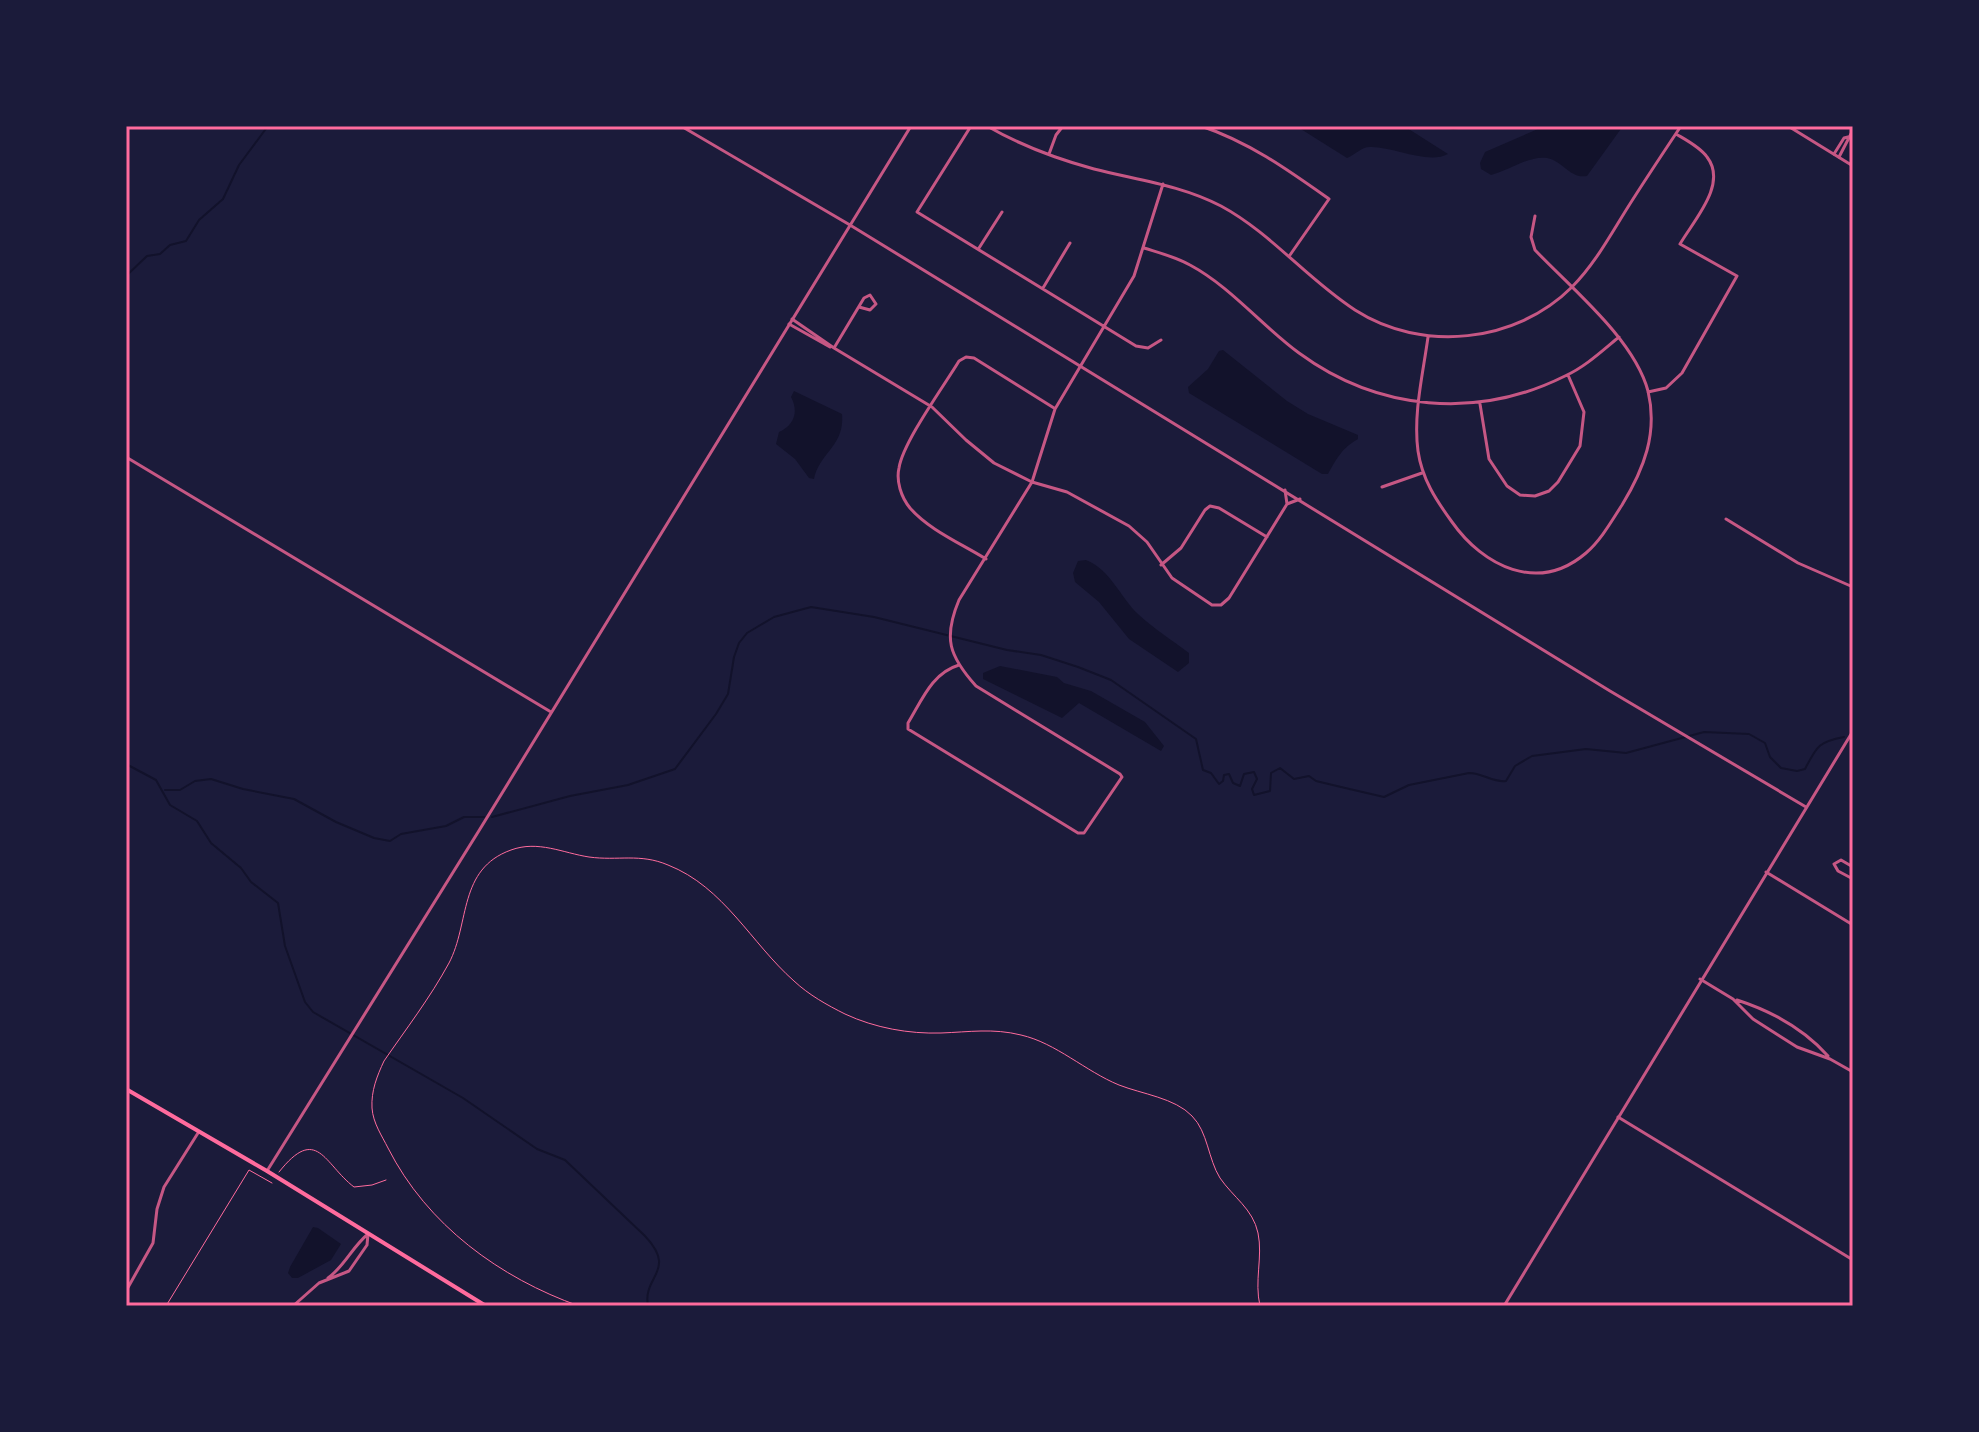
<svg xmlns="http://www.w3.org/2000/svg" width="1979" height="1432" viewBox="0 0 1979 1432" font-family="'Space Grotesk',sans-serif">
	<rect width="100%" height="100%" fill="#1b1b3a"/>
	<path fill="#12122b" d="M1296,126h108l44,28c-20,11 -56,-8 -78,-7 -9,0 -15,8 -23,11z
		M1545,126h78l-36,50c-17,3 -24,-15 -40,-18 -17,-3 -39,13 -56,17l-10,-6 -1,-6 5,-11z
		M1223,350l64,51 21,13 50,21v4c-16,9 -21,19 -30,35h-6l-133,-81 -1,-6 20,-18 11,-18z
		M794,391l48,23c3,32 -23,39 -28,65l-5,-1 -14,-19 -19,-15 3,-12c15,-7 20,-20 12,-35z
		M1086,560c25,10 34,37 52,54 16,15 34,26 51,39v10l-11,9 -49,-33 -30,-37 -24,-20 -2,-9 5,-12z
		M1000,666l57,11 7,6 27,8 54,31 19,24 -3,5 -82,-48 -17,15 -79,-39v-6z
		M313,1227l5,1 23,16 -10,16 -33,18h-6l-4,-5 2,-6z"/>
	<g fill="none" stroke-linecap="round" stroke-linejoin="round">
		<path stroke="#12122b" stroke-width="2" d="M350,126h5
			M1444,126l9,3 15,-3
			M126,276l21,-20 13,-2 10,-9 16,-4 13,-21 24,-21 16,-34 29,-39
			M126,764l30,16 14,25 27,16 14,22 30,25 10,14 27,21 7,43 20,56 8,10 150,86 74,51 28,11 80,76c33,35 -3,40 3,70
			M165,790h15l15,-9 16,-2 32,10 51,10 42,23 38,16 16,3 11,-7 45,-8 18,-9h20
			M492,817l78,-21 58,-11 47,-16 41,-55 12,-20 6,-37 5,-14 8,-10 27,-16 37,-10 63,10 133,33 34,5 37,12 33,13 85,59 7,31 8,3 8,11 4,-3 1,-6 5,-1 4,9 7,3 4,-12 10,-2 3,7 -5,10 2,6 16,-4 1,-18 9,-5 14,11 15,-3 7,5 25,6 43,10 25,-12 60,-12c14,0 24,10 37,8l9,-15 17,-10 54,-7 40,4 78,-21 45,2 16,9 5,14 11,11 16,3 8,-2c12,-23 13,-27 39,-32"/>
		<path stroke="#ff6b9d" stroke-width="1" d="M279,1172c38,-48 45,-8 75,15l18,-2 14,-5
			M166,1306l83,-136 23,13
			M579,1306c-79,-28 -152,-81 -191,-158 -6,-12 -15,-25 -16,-40 -1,-17 5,-32 12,-47 22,-32 46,-63 65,-98 21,-40 9,-94 62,-113 27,-10 52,3 78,7 29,4 51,-4 79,8 56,22 83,78 126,116 15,14 33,24 51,33 30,14 64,20 96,19 28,-1 52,-5 80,2 35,8 64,36 98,50 23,9 56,13 73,31 16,16 16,43 28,62 13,19 33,31 38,55 5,24 -4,48 2,73"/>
		<path stroke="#c65784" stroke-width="3" d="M971,126l-54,86 219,134 12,2 13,-8
			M987,126c33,19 70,33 107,43 43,11 87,16 127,37 50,27 86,73 134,104 67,43 161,33 217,-23 23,-23 39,-53 56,-80 17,-27 35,-54 53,-81
			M1201,126c48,16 87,44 128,73l-39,56
			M1049,154l7,-19 7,-9
			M1834,154l10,-16 4,-1
			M1839,157l14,-27
			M979,248l23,-36
			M1144,248c16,5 32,9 46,17 41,22 72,61 109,88 79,58 178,67 266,23 20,-9 37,-25 54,-39
			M1043,288l27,-45
			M792,319l42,29 98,59 34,33 28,23 38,19 35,10 62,34 18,16 25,36 40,27h9l8,-7 58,-94
			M789,324l41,23
			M1428,337c-5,37 -15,77 -10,114 4,28 18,49 34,71 31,44 86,72 134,31 15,-13 25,-31 36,-48 22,-36 36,-72 26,-114 -14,-52 -76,-102 -113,-141l-4,-13 4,-21
			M834,348l30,-50 6,-3 6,9 -6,6 -11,-3
			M1648,392l18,-4 16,-15 55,-97 -57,-32c14,-24 48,-60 27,-87 -7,-10 -21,-17 -31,-23
			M1480,404l9,55 18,27 13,9 15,1 14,-5 9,-9 22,-36 4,-34 -16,-37
			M1382,487l40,-14
			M1285,490l2,14
			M1287,504l13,-5
			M1726,519l72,44 55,24
			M986,559c-24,-15 -57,-29 -76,-51 -9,-11 -14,-27 -11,-40 4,-26 45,-82 60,-107l7,-4 8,1 80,50
			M1161,565l20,-17 24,-38 5,-4 9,2 48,29
			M959,665c-27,8 -37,35 -51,58v6l170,104h6l38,-56 -2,-3 -144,-88c-27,-30 -33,-48 -17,-86l73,-118 23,-73 79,-133 29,-92
			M1853,867l-12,-7 -7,4 4,7 15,8
			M1766,872l87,53
			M1700,979l33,20 20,20 44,28 33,12 23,13
			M1737,1000c34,11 67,29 91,56
			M1618,1117l235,143
			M328,1278c17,-12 24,-31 40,-44
			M126,1291l27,-48 4,-34 7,-22 34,-54
			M293,1306l26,-23 30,-12 18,-26 1,-11"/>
		<path stroke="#c65784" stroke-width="3" d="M681,126l169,99 760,466 196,116
			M1788,126l65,40
			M126,457l425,255
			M267,1171l213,-342 431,-703
			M1504,1306l349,-575"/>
		<path stroke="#ff6b9d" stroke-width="4" d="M126,1089l141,82 219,135"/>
	</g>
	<rect width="1979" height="1432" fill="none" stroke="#1b1b3a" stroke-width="256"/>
	<rect x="128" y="128" width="1723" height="1176" fill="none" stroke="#ff6b9d" stroke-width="3"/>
</svg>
